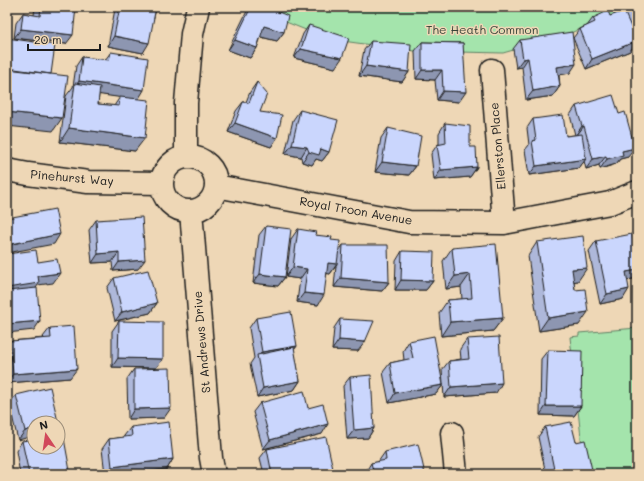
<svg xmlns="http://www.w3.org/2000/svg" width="644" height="481" viewBox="0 0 644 481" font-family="Mali,sans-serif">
	<rect width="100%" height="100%" fill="#eed7b6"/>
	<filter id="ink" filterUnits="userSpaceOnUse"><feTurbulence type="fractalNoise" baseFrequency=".025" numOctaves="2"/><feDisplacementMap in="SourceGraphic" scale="8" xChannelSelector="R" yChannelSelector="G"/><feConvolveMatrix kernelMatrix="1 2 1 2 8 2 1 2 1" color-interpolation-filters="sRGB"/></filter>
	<g filter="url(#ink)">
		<path fill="#a4e4ac" stroke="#608064" d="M249,7h381l-64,28 -63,18 -88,-2 -87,-12z
			M637,328v146h-52l-15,-137 9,-1v-3z"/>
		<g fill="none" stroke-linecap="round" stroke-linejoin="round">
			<g stroke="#1c1c1c" stroke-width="25">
				<path id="minor" d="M492,70l12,153
					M186,157v-54l6,-69 6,-27
					M162 184a27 27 0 1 1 54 0a27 27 0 1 1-54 0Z
					M7,170l21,4 60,8 74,1
					M216,186l193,36 95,1 106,-20 27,-11
					M191,211l20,247 3,16
					M452,433l4,41"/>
			</g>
			<use href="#minor" stroke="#eed7b6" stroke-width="22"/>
		</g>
		<path fill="#aeb8da" stroke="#1c1c1c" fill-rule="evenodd" d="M35,7h41l-10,37 -52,-6 2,-15 7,-10 11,2z
			M116,7h42l-2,3 -13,43 -35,-7 7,-37z
			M250,7h17l17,25 -7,9 -16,-4 -4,11 -7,10 -22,-8 19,-39z
			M637,7v34l-1,-2 1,2 -7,10 -44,18 -13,-31 7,-9 7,-3 6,-8 17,-2 15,-3 4,-5z
			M309,25l26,43 -41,-10 9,-24z
			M520,40l50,33 -11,2 1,11 -7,10 -27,4 -4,-33 -6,1 -3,-19z
			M371,41l38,31 -7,10 -43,-6 5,-26z
			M422,42l41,1 -4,59 -22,-2 -2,-20 -19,-1 -1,-28z
			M111,52l27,47 -3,52 -75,-9 6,-46 7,-9 3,-21 6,-9 23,3zM99,94l21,3 -6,9 -16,-2z
			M257,82l3,30 17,26 -6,9 -43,-15 8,-21 7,-9h3l4,-10z
			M576,106l52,51 -8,2 -4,5 -16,5 -1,-4 -13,4 -2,-8 -5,7 -50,7 -4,-25 4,-5 -2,-17 6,-9 33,17 9,-1 -5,-20z
			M300,110l29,42 -7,9 -6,-2 -4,6 -10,-3 -1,-5 -16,-3 8,-34z
			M445,123l25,24 7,20 -7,10 -36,3 -3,-26 6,-9 2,-1v-11z
			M388,128l28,38 -7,9 -34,-3 6,-34z
			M96,220l42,49 -25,2 -1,-9 -20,1 -3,-33z
			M266,226l19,51 -7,9 -25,-3 6,-48z
			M298,229l33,11 8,11 4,-6 46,37 -7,9 -48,-4 2,-21 -6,8 -3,-1 -9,32 -21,-3 3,-23 -14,-2 5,-38z
			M596,241l41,15v17l-4,6 -6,1 -4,19 -23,5 -11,-53z
			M537,242l41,39h-4l5,44 -40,6 -11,-75z
			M452,248l51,70 -10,13 -52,5 -2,-23 9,-13 14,-1 -1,-12 -15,2 -3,-28z
			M402,251l31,30 -7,9h-31l1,-29z
			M114,278l43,25 -7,10 -35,8 -8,-33z
			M256,318l41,28 -3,4 6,31 -6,9 -37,7 -7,-33 4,-6 -5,-30z
			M340,319l18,32 -26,-1 2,-22z
			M119,321l44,38 -7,9 -44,-1v-36z
			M50,328l20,50 -63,5v-37l3,-5 34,-3 -1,-1z
			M467,339l29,54 -52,4 -2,-27 7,-9 12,-2 -1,-10z
			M409,341l34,44 -7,9 -47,9 -6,-31 7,-9 14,-3 -1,-9z
			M548,350l33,56 -7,10 -34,-1 1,-56z
			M134,369l30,49 -36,1 -1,-40z
			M350,377l24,51 -6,10 -21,1 -4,-53z
			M16,395l42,27v1h-24l-16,17 -9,-36z
			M260,403l48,5 14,26 -59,15 -10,-37z
			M131,427l42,32 -6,10 -42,5h-20l-3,-25 7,-10 15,-2v-1z
			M545,427l31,15 17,32h-47l-8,-37z
			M22,441l46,33h-48l-4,-23z
			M267,449l62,25h-65l-4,-16z
			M385,452l40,22h-60v-1l6,-10 7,-1z"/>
		<path fill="#8d96b1" stroke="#1c1c1c" d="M264,26l20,6 -7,9 -20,-5z
			M21,29l52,6 -7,9 -52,-6z
			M114,36l35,7 -6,10 -35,-7z
			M235,40l22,8 -7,10 -22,-8z
			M637,41l-7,10 -44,18 6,-10z
			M301,49l41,9 -7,10 -41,-10z
			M528,58l-6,9 -6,1 7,-9z
			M576,64l-6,9 -19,3 6,-9z
			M366,66l43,6 -7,10 -43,-6z
			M422,70h20l-7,10 -19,-1z
			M79,81l65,9 -6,10 -64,-9 1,-4z
			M560,86l-7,10 -27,4 7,-9z
			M443,91l23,1 -7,10 -22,-2z
			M7,112l55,6 -9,13 -46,-5z
			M235,123l42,15 -6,9 -43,-15z
			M582,126h2l-7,9 -2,1z
			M69,128l76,10 -10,13 -75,-9z
			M292,145l15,2 -6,10 -16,-3z
			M635,148l-7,9 -8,2 -4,5 -16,5 7,-10 15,-8z
			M321,149l8,3 -7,9 -6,-2 -4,6 -10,-3 7,-10z
			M606,156l-7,9 -13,4 7,-10z
			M586,159l-7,9 -50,7 7,-9z
			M382,162l34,4 -7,9 -34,-3z
			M477,167l-7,10 -36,3 7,-10z
			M60,234l-6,10 -47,9v-8z
			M119,252l-7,10 -20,1 6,-9z
			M145,260l-7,9 -25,2 6,-9z
			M328,263l9,1 -7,10 -8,-1z
			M293,267l14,2 -7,10 -14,-2z
			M587,268l-9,13 -15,2 9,-14z
			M637,270v3l-4,6 -14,2 7,-9z
			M60,273l-7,10 -15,2 -5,8 -26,4v-9l31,-12z
			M260,274l25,3 -7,9 -25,-3z
			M470,274l-9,13 -15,2 9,-13z
			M341,278l48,4 -7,9 -48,-4z
			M401,280l32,1 -7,9h-31z
			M629,289l-6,10 -23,5 7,-10z
			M304,293l20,2 -6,10 -21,-3z
			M157,303l-7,10 -35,8 7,-9z
			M588,312l-9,13 -40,6 9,-13z
			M503,318l-10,13 -52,5 9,-14z
			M40,321l-6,9 -27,3v-9z
			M339,340l26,2 -7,9 -26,-1z
			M297,346l-7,9 -33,3 5,-6z
			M118,358l45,1 -7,9 -44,-1z
			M77,369l-7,9 -63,5v-1l6,-8z
			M300,381l-6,9 -37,7 6,-9z
			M502,383l-6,10 -52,4 7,-10z
			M443,385l-7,9 -47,9 6,-10z
			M546,406h35l-7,10 -34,-1z
			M171,408l-7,10 -36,1 6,-10z
			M328,424l-6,10 -59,15 7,-9z
			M34,428v8l-16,4 7,-9z
			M374,428l-6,10 -21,1 7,-9z
			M173,459l-6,10 -42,5h-18l5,-7z
			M333,469l-4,5h-22z
			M70,471l-2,3h-12z"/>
		<path fill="#cad6fd" stroke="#1c1c1c" d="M7,7h4l-4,20z
			M41,7h35l-3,28 -52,-6 2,-16 17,3z
			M120,7h36l-7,36 -35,-7z
			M251,7h16l21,9 -4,16 -20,-6 -7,22 -22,-8z
			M630,7h7v14l-8,-13z
			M608,11l2,5 14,-5 13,30 -45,18 -12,-30 15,-7 -2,-4z
			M309,25l40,13 -7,20 -41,-9z
			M572,32l4,32 -19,3 3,19 -27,5 -5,-33 -5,1 -3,-19z
			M7,38l48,7 -4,29 -44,-6z
			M371,41l40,3 -2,28 -43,-6z
			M422,42l41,1 3,49 -23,-1 -1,-21h-20z
			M111,52l37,6 -4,32 -65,-9 3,-24 27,3z
			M7,69l61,7 -6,42 -55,-6z
			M257,82l10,12 -7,18 22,3 -5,23 -42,-15 8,-21 6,1z
			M75,83l25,4 -2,17 21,2 1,-9 29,3 -4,38 -76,-10z
			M613,95l6,19 6,-2 10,36 -13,3 1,4 -16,4 -1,-3 -13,3 -9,-33h-2l-6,-20z
			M300,110l38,10 -9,32 -8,-3 -2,6 -10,-3 -2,-5 -15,-2z
			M563,115l3,21 16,-2 4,25 -50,7 -4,-25 4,-1 -3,-21z
			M445,123l25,3v21h6l1,20 -36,3 -4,-25 9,-2z
			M388,128l33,8 -5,30 -34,-4z
			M55,209l5,25 -53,11v-27z
			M142,217l3,43 -26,2v-10l-21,2 -2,-34z
			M266,226l25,3 -6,48 -25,-3z
			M298,229l18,3 -1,3 17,2 -1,3 9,1 -3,23 -9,-1 -4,32 -20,-2 3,-24 -14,-2z
			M632,234l5,22v14l-11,2 3,17 -22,5 -11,-53z
			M583,236l4,32 -15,1 3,21 10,-1 3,23 -40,6 -11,-76z
			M496,244l7,74 -53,4 -2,-22 24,-2 -2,-24 -15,2 -3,-28z
			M343,245h45l1,37 -48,-4z
			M36,250l2,12 19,-3 3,14 -22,3 1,7 -32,5v-34z
			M402,251l32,1 -1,29 -32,-1z
			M148,270l9,33 -35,9 -8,-34z
			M37,288l3,33 -33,3v-33z
			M291,312l6,34 -35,6 -6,-34z
			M340,319l34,2 -9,21 -26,-2z
			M119,321l44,1v37l-45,-1z
			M74,326l3,43 -64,5 -3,-33 41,-3 -1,-10z
			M434,336l9,49 -48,8 -5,-30 23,-5 -4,-17z
			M499,337l3,46 -51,4 -2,-26 20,-2 -2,-20z
			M294,347l6,34 -37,7 -6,-33z
			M548,350l34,1 -1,55h-35z
			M170,368l1,40 -37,1v-40z
			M371,375l3,53 -20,2 -4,-53z
			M50,387l8,35 -3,1h-21v5l-9,3 -9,-36z
			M304,391l4,17 15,-4 5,20 -58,16 -10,-37z
			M169,422l4,37 -61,8 -3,-28 23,-3 -1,-9z
			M571,422l5,20 9,-2 8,34h-38l-10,-47z
			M63,433l7,38 -14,3h-27l-7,-33 12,-2v8h24v-13z
			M326,437l7,32 -26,5h-35l-5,-25z
			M418,444l7,30h-51l-3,-11 15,-3 -1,-8z"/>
	</g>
	<g text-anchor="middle" stroke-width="3" stroke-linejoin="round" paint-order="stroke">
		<g font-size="12" fill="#374439" stroke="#eed7b6">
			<text x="482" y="34">The Heath Common</text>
		</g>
		<g font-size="12" fill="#1c1c1c" stroke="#eed7b6">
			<text transform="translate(498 146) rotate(-95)" y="4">Ellerston Place</text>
			<text transform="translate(72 178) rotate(5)" y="4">Pinehurst Way</text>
			<text transform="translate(356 211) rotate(10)" y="4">Royal Troon Avenue</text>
			<text transform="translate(202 342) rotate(-95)" y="4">St Andrews Drive</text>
		</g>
	</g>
	<rect width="644" height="481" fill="none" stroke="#eed7b6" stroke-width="24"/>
	<rect x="12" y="12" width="620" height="457" fill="none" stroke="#1c1c1c" stroke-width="1.5" filter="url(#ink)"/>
	<g transform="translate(46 435) rotate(347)"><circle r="19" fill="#eed7b6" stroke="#9a8c78"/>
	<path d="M0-3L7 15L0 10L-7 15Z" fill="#d1495b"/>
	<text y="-6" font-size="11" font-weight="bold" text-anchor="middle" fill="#1c1c1c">N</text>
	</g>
	<path d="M28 44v6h72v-6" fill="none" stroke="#1c1c1c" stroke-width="2"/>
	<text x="34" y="44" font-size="12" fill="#1c1c1c" stroke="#eed7b6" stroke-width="3" paint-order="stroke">20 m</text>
</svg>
